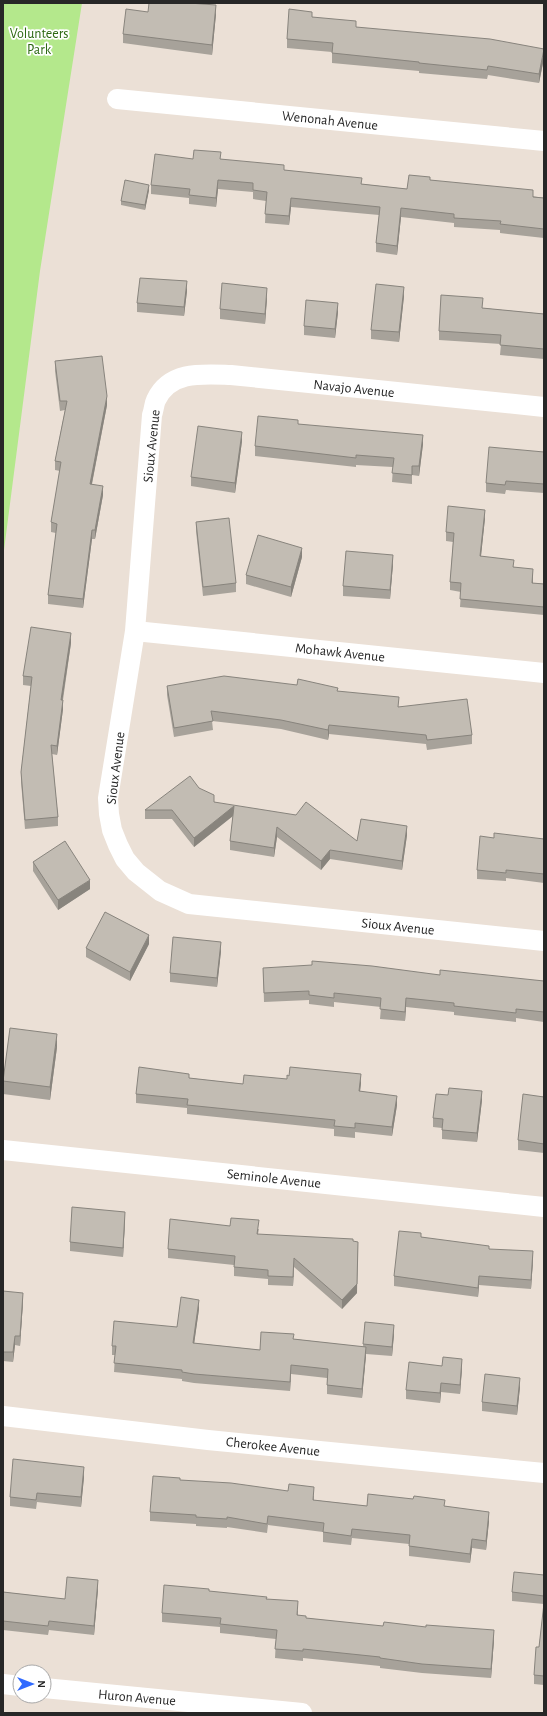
<svg xmlns="http://www.w3.org/2000/svg" width="547" height="1716" viewBox="0 0 547 1716" font-family="'Alegreya Sans',sans-serif">
	<rect width="100%" height="100%" fill="#ebe0d6"/>
	<path fill="#b4e88c" d="M3,3h79l-42,268 -37,287z"/>
	<g fill="none" stroke-linecap="round" stroke-linejoin="round">
		<path stroke="#fff" stroke-width="20" d="M117,99l427,42
			M544,407l-313,-32c-27,-1 -61,-5 -75,25 -2,4 -2,10 -4,15l-17,216 -27,167 1,16 3,16 6,15 7,14 11,13 24,19 29,13 355,37
			M135,631l409,42
			M3,1150l541,57
			M3,1416l205,24 336,33
			M3,1684l17,2
			M44,1688l258,25"/>
	</g>
	<path fill="#a7a29a" d="M148,12l68,2 -4,41 -89,-12v-9z
		M312,17l44,10 188,31 -5,25 -51,-8 -1,4 -68,-6v-2l-87,-8v-11l-45,-4v-9z
		M193,159h28l141,25 45,5 23,-9 114,18v40l-44,-5v-3l-46,-3v-4l-53,-6 -4,38 -21,-3v-9l3,-28 -88,-8 -2,18 -24,-2 1,-22 -13,-2v-7l-35,-3 -2,18 -27,-3v-6l-38,-4v-9z
		M149,190l-4,20 -24,-5v-4z
		M187,291l-3,25 -47,-4v-9z
		M404,296l-5,46 -28,-3v-9z
		M267,298l-2,26 -45,-5v-10z
		M483,308l61,6v45l-44,-4 1,-11 -62,-4v-9z
		M338,312l-3,26 -31,-3v-9z
		M55,361l52,44 -15,79 11,11 -8,44h-3l-9,69 -35,-4v-9l8,-62 -5,-1v-10l9,-51 -5,-1v-9l10,-51 -5,1 -5,-40z
		M298,424l125,20 -4,32 -7,-1v9l-20,-2 1,-15 -37,-2v2l-101,-11v-10z
		M242,441l-7,52 -44,-7v-9z
		M544,452v41l-38,-3 -1,4 -19,-2v-9z
		M485,518l-4,38 33,11 19,10v6l11,1v31l-84,-8 1,-15 -11,-2v-8l3,-40 -7,-1v-9z
		M196,522l40,61v9l-33,4 -7,-65z
		M302,557l-11,40 -45,-13v-9z
		M393,564l-3,35 -47,-3v-10z
		M71,643l-8,57v9l-6,46 -5,-1 6,63v9l-33,3 -4,-47v-10l10,-86 -8,-1v-9z
		M167,686l171,5 61,16 73,28v9l-45,6 -1,-6 -97,-10 -1,6 -47,-11 -69,-8 1,9 -39,7 -7,-42z
		M199,788l15,14 143,39 50,-6 -5,35 -72,-11 -9,11 -44,-33 -3,20 -44,-7v-9l3,-25 -39,31 -22,-28h-27v-9z
		M494,838l50,1v44l-38,-5v3l-29,-2v-9z
		M33,862l57,27 -32,21 -25,-39z
		M149,944l-19,37 -44,-24v-9z
		M221,951l-4,36 -47,-5v-9z
		M263,968l177,7 104,6v41l-28,-4v4l-62,-7v-3l-48,-5 -1,14 -25,-2 1,-12 -47,-5v5l-25,-3v-4l-45,2z
		M57,1047l-7,53 -47,-6v-13z
		M189,1078l54,6 44,-5 74,4 -1,8 37,14 -5,31 -37,-4v6l-21,-2v-7l-147,-15v-6l-51,-5v-9z
		M544,1097v56l-26,-3v-10z
		M482,1100l-5,42 -35,-3v-11l-9,-1v-9z
		M125,1221l-2,36 -53,-6v-9z
		M259,1229l-1,5 99,59 -15,16 -48,-42 -1,19 -25,-1v-6l-34,-3v-11l-66,-7v-9z
		M421,1237l68,12 44,11 -2,29 -52,-4 -1,12 -84,-11v-10z
		M3,1291l20,11 -3,44 -5,-1 -2,17 -10,-1z
		M199,1309l-5,34 66,7 34,-11 69,8 2,-25 29,12 -2,22 -26,-2 -4,44 -35,-4v-16l-36,-4 -1,17 -96,-8 -12,-2v-2l-68,-7 1,-17h-3v-9l65,-19z
		M462,1368l-2,26 -19,-2 -1,11 -34,-4v-9z
		M520,1387l-3,28 -35,-4v-9z
		M84,1477l-3,30 -44,-5 -1,7 -26,-3v-9z
		M180,1480l134,16v4l53,6h78l44,15 -3,29 -14,-2 -2,15 -61,-7v-12l-57,-6 -1,7 -28,-3v-10l-55,-7 -1,8 -40,-6v1l-31,-2v-2l-46,-3v-9z
		M544,1575v110l-10,-1v-9l5,-28 5,-43 -32,-3v-9z
		M98,1589l-4,46 -45,-5 -1,5 -45,-5v-38l62,7z
		M209,1591l58,8 31,12v4l8,3 188,22 -3,38 -69,-5 -42,-5v-2l-77,-8v3l-28,-3 1,-19 -56,-6v-6l-58,-5v-9z"/>
	<path fill="#88847d" d="M216,5v9l-4,41v-10z
		M544,49v9l-5,25v-9z
		M218,180v9l-2,18v-9z
		M149,185v5l-4,20v-5z
		M291,198v9l-2,18v-9z
		M401,208v9l-4,38v-9z
		M187,281v10l-3,25v-9z
		M404,287v9l-5,46v-10z
		M267,288v10l-2,26v-10z
		M338,303v9l-3,26v-9z
		M107,396v9l-17,88v-9z
		M242,432v9l-7,52v-10z
		M423,435v9l-4,32v-10z
		M103,486v9l-8,44v-9z
		M485,510v8l-5,47v-9z
		M92,530v9l-9,69v-9z
		M302,548v9l-11,40v-10z
		M393,555v9l-3,35v-9z
		M533,569v8l-1,15v-9z
		M71,633v10l-10,66v-9z
		M63,700v9l-6,46v-9z
		M329,725v9l-1,6v-10z
		M234,806v9l-40,32v-9z
		M407,826v9l-5,35v-9z
		M277,827v10l-3,20v-9z
		M330,850v9l-9,11v-9z
		M90,880v9l-32,21v-10z
		M149,935v9l-19,37v-9z
		M221,942v9l-4,36v-9z
		M406,998v9l-1,14v-9z
		M57,1034v13l-7,53v-13z
		M361,1074v9l-2,17v-9z
		M482,1091v9l-5,42v-9z
		M397,1096v9l-5,31v-9z
		M125,1212v9l-2,36v-9z
		M358,1242l-1,51 -15,16v-9z
		M533,1251v9l-2,29v-9z
		M294,1258v9l-1,19v-9z
		M479,1276v9l-1,12v-9z
		M23,1293v9l-3,44v-10z
		M199,1300v9l-6,43v-9z
		M394,1325v9l-2,22v-9z
		M15,1336v9l-2,17v-10z
		M366,1347v9l-4,42v-9z
		M462,1359v9l-2,26v-9z
		M291,1365v9l-1,17v-9z
		M520,1378v9l-3,28v-9z
		M441,1383v9l-1,11v-10z
		M84,1467v10l-3,30v-10z
		M489,1512v9l-3,29v-9z
		M472,1539v9l-2,15v-9z
		M98,1580v9l-4,46v-9z
		M494,1630v10l-3,38v-9z"/>
	<path fill="#c2bcb3" stroke="#88847d" d="M149,3h40l27,2 -4,40 -89,-11 3,-25 22,3z
		M289,9l23,3v5l44,4v6l134,12 54,10 -5,25 -51,-8 -1,4 -68,-7v-1l-87,-9 1,-10 -46,-4z
		M194,150l27,2 -1,7 64,6v5l78,8 -1,6 46,5 2,-14 21,2v3l103,10v7l11,1v31l-44,-5 1,-3 -47,-3v-4l-53,-6 -4,38 -21,-3 4,-36 -89,-9 -2,18 -24,-2 2,-22 -14,-2v-7l-35,-3 -2,18 -27,-3 1,-6 -39,-4 4,-31 38,5z
		M125,180l24,5 -4,20 -24,-4z
		M140,278l47,3 -3,26 -47,-4z
		M222,283l45,5 -2,26 -45,-5z
		M376,284l28,3 -5,45 -28,-2z
		M441,295l42,3 -1,10 62,6v35l-44,-4 1,-10 -62,-4z
		M306,300l32,3 -3,26 -31,-3z
		M102,356l5,40 -17,88 13,2 -8,44h-3l-9,69 -35,-4 9,-71 -6,-2 10,-60 -6,-1 12,-60h-7l-5,-40z
		M258,416l40,4v4l125,11 -4,31h-7v9l-20,-2 2,-15 -38,-3v3l-101,-12z
		M198,426l44,6 -7,51 -44,-6z
		M489,447l55,5v32l-38,-3 -1,4 -19,-2z
		M448,506l37,4 -5,46 34,4 -1,7 20,2 -1,14 12,1v23l-84,-8 1,-16 -11,-1 4,-49 -8,-1z
		M229,518l7,65 -33,4 -7,-65z
		M258,535l44,13 -11,39 -45,-12z
		M346,551l47,4 -3,35 -47,-4z
		M31,627l40,6 -10,67h2l-6,46 -6,-1 7,72 -33,3 -4,-48 11,-95 -9,-1z
		M224,676l73,9 1,-6 40,9 -1,3 62,6 -1,10 69,-8 5,36 -45,5 -1,-5 -97,-10 -1,5 -47,-10 -70,-9 2,10 -39,7 -7,-42z
		M190,776l9,12 15,7v7l82,13 10,-13 51,39 4,-22 46,7 -5,35 -72,-11 -9,11 -44,-34 -3,21 -44,-7 4,-35 -40,32 -22,-28h-27z
		M494,833l50,6v35l-38,-4v3l-29,-3 3,-34 14,2z
		M65,841l25,39 -32,20 -25,-38z
		M105,912l44,23 -19,37 -44,-24z
		M173,937l48,5 -4,36 -47,-5z
		M312,961l60,5 68,9v-5l104,11v31l-28,-3v4l-62,-7v-3l-48,-5 -1,14 -25,-3 1,-11 -47,-5v5l-25,-3v-4l-45,2 -1,-25 49,-3z
		M10,1028l47,6 -7,53 -47,-6z
		M139,1067l50,7v4l54,6 1,-9 43,4v-4l2,1 1,-9 71,7 -2,17 38,5 -5,31 -37,-4v5l-21,-2 1,-6 -148,-15 1,-6 -52,-5z
		M449,1088l33,3 -5,42 -35,-3 1,-11 -10,-1 3,-24 12,1z
		M523,1094l21,3v47l-26,-4z
		M72,1207l53,5 -2,36 -53,-6z
		M231,1218l28,2 -2,14 96,5v2l5,1 -1,42 -15,16 -48,-42 -1,19 -25,-1v-6l-34,-3 1,-11 -67,-7 2,-30 60,7z
		M399,1231l22,2v4l68,9v3l44,2 -2,29 -52,-4 -1,12 -84,-12z
		M3,1291l20,2 -3,43h-5l-2,16h-10z
		M181,1297l18,3 -6,43 67,7 1,-18 33,2 -1,5 73,8 -4,42 -35,-4 1,-16 -37,-4 -1,17 -96,-8 -12,-2v-2l-68,-7 2,-17h-4l2,-25 63,6z
		M365,1322l29,3 -2,22 -29,-3z
		M443,1357l19,2 -2,26 -19,-2 -1,10 -34,-3 3,-28 33,4z
		M485,1374l35,4 -3,28 -35,-4z
		M13,1459l71,8 -3,30 -44,-4 -1,7 -26,-3z
		M153,1476l27,2v2l51,3 57,8 1,-7 25,3 -1,13 54,6 1,-12 45,5 1,-3 31,4 -1,6 45,6 -3,29 -14,-2 -2,15 -61,-8 1,-11 -58,-6 -1,7 -28,-4 1,-9 -56,-7 -1,8 -40,-7v2l-31,-2v-2l-46,-3z
		M514,1572l30,3v21l-32,-4z
		M67,1577l31,3 -4,46 -45,-5 -1,5 -45,-5v-29l62,7z
		M164,1585l45,4v2l58,6 -1,2 32,2 -1,14 9,1v2l77,8 1,-4 42,5v-2l68,5 -3,39 -69,-5 -42,-6v-1l-77,-8v2l-28,-2 2,-19 -57,-6 1,-6 -59,-5z
		M544,1603v73l-10,-1 2,-28h3z"/>
	<g text-anchor="middle" stroke-width="3.5" stroke-linejoin="round" paint-order="stroke">
		<g font-size="14" fill="#2c6812" stroke="#fff">
			<text x="39" y="38">Volunteers<tspan x="39" dy="16">Park</tspan></text>
		</g>
		<g font-size="14" fill="#272727" stroke="#fff">
			<text transform="translate(330 120) rotate(6)" y="5">Wenonah Avenue</text>
			<text transform="translate(354 388) rotate(6)" y="5">Navajo Avenue</text>
			<text transform="translate(151 446) rotate(-84)" y="5">Sioux Avenue</text>
			<text transform="translate(340 652) rotate(6)" y="5">Mohawk Avenue</text>
			<text transform="translate(115 768) rotate(-83)" y="5">Sioux Avenue</text>
			<text transform="translate(398 926) rotate(6)" y="5">Sioux Avenue</text>
			<text transform="translate(274 1178) rotate(6)" y="5">Seminole Avenue</text>
			<text transform="translate(273 1446) rotate(6)" y="5">Cherokee Avenue</text>
			<text transform="translate(137 1697) rotate(5)" y="5">Huron Avenue</text>
		</g>
	</g>
	<rect width="547" height="1716" fill="none" stroke="#272727" stroke-width="8"/>
	<g transform="translate(32 1684) rotate(90)"><circle r="19" fill="#ffffff" stroke="#a9a9a9"/>
	<path d="M0-3L7 15L0 10L-7 15Z" fill="#306aff"/>
	<text y="-6" font-size="11" font-weight="bold" text-anchor="middle" fill="#272727">N</text>
	</g>
</svg>
